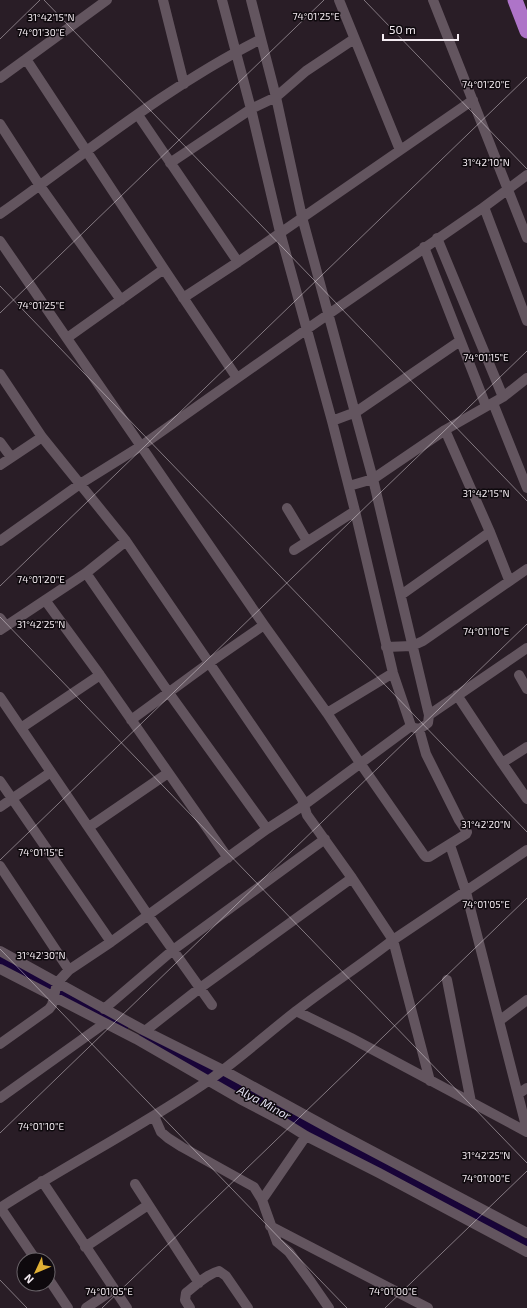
<svg xmlns="http://www.w3.org/2000/svg" width="527" height="1308" viewBox="0 0 527 1308" font-family="'Exo 2',sans-serif">
	<rect width="100%" height="100%" fill="#291d26"/>
	<g fill="none" stroke-linecap="round" stroke-linejoin="round">
		<path stroke="#180438" stroke-width="10" d="M0,961l123,66
			M143,1038l384,207"/>
		<path stroke="#63555f" stroke-width="10" d="M163,0l21,84
			M222,0l29,109 29,123 52,189 23,90 38,162 18,53c7,5 11,2 17,-3l1,-8 -56,-236 -71,-262 -26,-120 -25,-97
			M339,0l61,150
			M433,0l94,238
			M26,59l138,210 73,109
			M0,78l107,-78
			M138,115l100,147
			M0,124l40,62 81,114
			M170,163l81,-54 25,-12 30,-26 48,-32
			M484,207l43,114
			M0,214c85,-60 167,-128 261,-175
			M437,238l66,159
			M0,241l264,384 63,88 33,50 64,92 2,2h3l37,-23 1,-2 -8,-12 -33,-66 -7,-25
			M424,247l62,159
			M183,298l55,-36 235,-162
			M67,338l97,-69
			M0,374l42,63 84,104 176,258 5,16 45,63 41,62 37,141
			M493,403l34,85
			M332,421l24,-9 104,-71
			M445,430l45,102 19,48
			M0,442l11,15
			M0,465l42,-28
			M349,486l24,-7 72,-49 58,-33 24,-19
			M287,508l20,33
			M0,541l80,-57 61,-38 166,-117 177,-122 43,-32
			M294,550l61,-39
			M86,573l83,120 98,136
			M401,595l89,-63
			M45,600l55,75 128,183
			M0,618l6,8
			M0,630l86,-57 40,-32
			M386,647l26,-1 11,-5 104,-72
			M519,675l8,14
			M457,695l45,68 25,36
			M0,697l148,218 64,90
			M327,713l66,-40
			M429,715l98,-67
			M131,720l78,-57 55,-38
			M21,728l79,-53
			M502,763l25,-16
			M0,781l111,161
			M0,807l51,-35
			M89,827l79,-54
			M450,845l16,47 61,238
			M0,866l69,104
			M0,951l145,80 78,39 113,62 191,101
			M0,969l136,70 104,60 42,22 24,15 73,37 148,79
			M447,980l24,122
			M104,1009l69,-59 152,-111
			M296,1011l55,27 176,94
			M499,1021l28,-21
			M145,1031l55,-43 152,-110
			M0,1044l49,-35 3,-4 5,-22 12,-13 42,-28 156,-113 37,-24 107,-79
			M518,1094l9,-6
			M0,1098l105,-75
			M154,1116l7,16 7,6 14,9 72,40 8,13 15,42 12,10 22,30 18,26
			M42,1181l85,127
			M135,1184l64,99
			M262,1200l44,-64
			M0,1207l36,53
			M0,1208c67,-43 137,-79 202,-123 33,-22 62,-49 93,-73 32,-25 66,-47 98,-72l134,-90
			M270,1226l158,82
			M85,1247l63,-42
			M48,1278l20,30
			M86,1308l28,-19
			M190,1308l-5,-8 1,-7c10,-8 21,-19 33,-22l7,5 22,32"/>
		<path stroke="#ae74c8" stroke-width="15" d="M515,0l12,31"/>
	</g>
	<path fill="none" stroke="#f4ecf2" stroke-width="1" stroke-opacity="0.45" d="M44,0l483,501M364,0l163,169M0,39l40,-39M0,286l527,546M0,313l324,-313M0,586l527,-509M0,617l527,546M0,860l527,-509M0,949l347,359M0,1133l527,-509M0,1280l27,28M102,1308l425,-410M385,1308l142,-137"/>
	<g text-anchor="middle" stroke-width="3" stroke-linejoin="round" paint-order="stroke">
		<g font-size="12" font-style="italic" fill="#e3e0f2" stroke="#0e090d">
			<text transform="translate(264 1103) rotate(28)" y="4">Alya Minor</text>
		</g>
	</g>
	<g font-size="10" text-anchor="middle" fill="#f4ecf2" stroke="#0e090d" stroke-width="3" stroke-linejoin="round" paint-order="stroke">
		<text x="316" y="20">74°01'25"E</text>
		<text x="51" y="21">31°42'15"N</text>
		<text x="41" y="36">74°01'30"E</text>
		<text x="486" y="88">74°01'20"E</text>
		<text x="486" y="166">31°42'10"N</text>
		<text x="41" y="309">74°01'25"E</text>
		<text x="486" y="361">74°01'15"E</text>
		<text x="486" y="497">31°42'15"N</text>
		<text x="41" y="583">74°01'20"E</text>
		<text x="41" y="628">31°42'25"N</text>
		<text x="486" y="635">74°01'10"E</text>
		<text x="486" y="828">31°42'20"N</text>
		<text x="41" y="856">74°01'15"E</text>
		<text x="486" y="908">74°01'05"E</text>
		<text x="41" y="959">31°42'30"N</text>
		<text x="41" y="1130">74°01'10"E</text>
		<text x="486" y="1159">31°42'25"N</text>
		<text x="486" y="1182">74°01'00"E</text>
		<text x="109" y="1295">74°01'05"E</text>
		<text x="393" y="1295">74°01'00"E</text>
	</g>
	<g transform="translate(36 1272) rotate(226)"><circle r="19" fill="#0e090d" stroke="#6a6469"/>
	<path d="M0-3L7 15L0 10L-7 15Z" fill="#e0b034"/>
	<text y="-6" font-size="11" font-weight="bold" text-anchor="middle" fill="#f4ecf2">N</text>
	</g>
	<path d="M383 34v6h75v-6" fill="none" stroke="#f4ecf2" stroke-width="2"/>
	<text x="389" y="34" font-size="12" fill="#f4ecf2" stroke="#0e090d" stroke-width="3" paint-order="stroke">50 m</text>
</svg>
